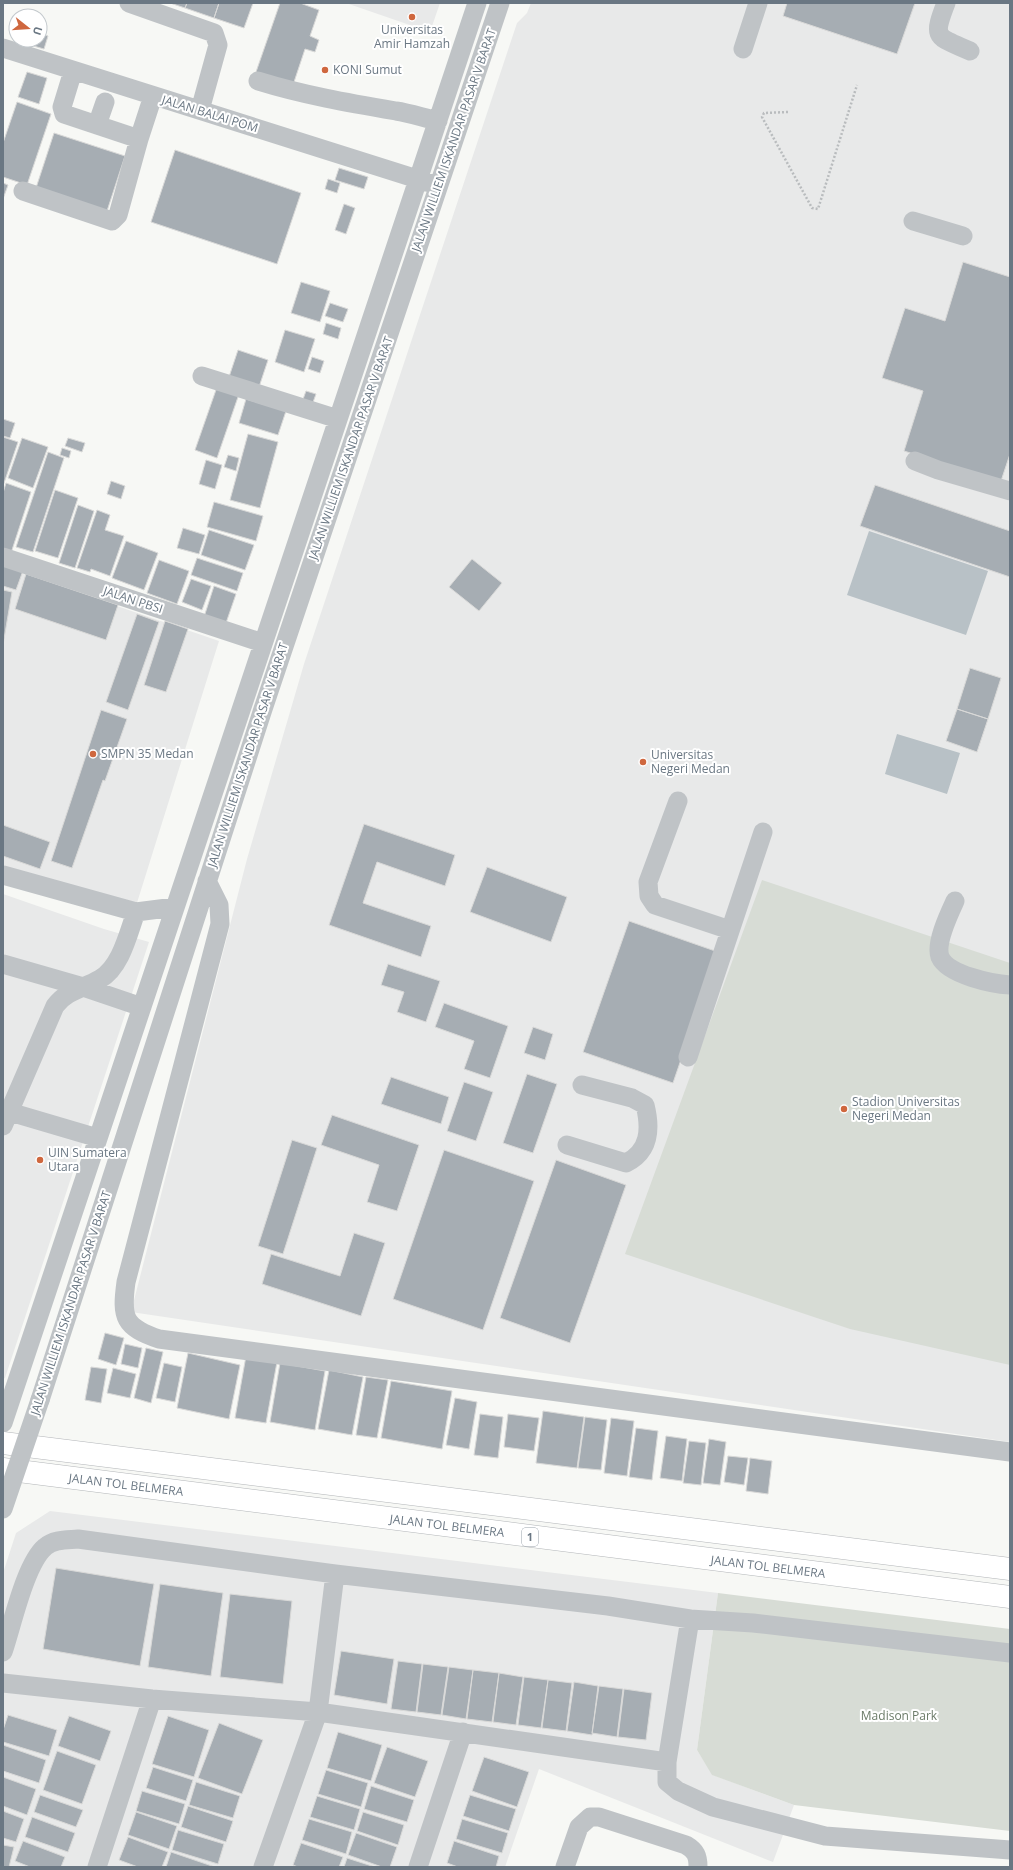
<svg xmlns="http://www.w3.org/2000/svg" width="1013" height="1870" viewBox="0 0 1013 1870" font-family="'Open Sans',sans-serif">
	<rect width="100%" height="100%" fill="#f7f8f5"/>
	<path fill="#e8e9e9" d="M346,3h94l-10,29z
		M531,3h479v1439l-879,-130 116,-453 57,-195 213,-641 10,-10z
		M3,567l216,74 -83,265 -133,-40z
		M3,894l101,35 45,13 -144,436 -2,1z
		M50,1511l668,82 -21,157 16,25 81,30 -21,57 -234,-93 -34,98h-502v-294l13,-40z"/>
	<path fill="#d7dcd5" d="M762,880l248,83v402l-160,-36 -225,-75z
		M718,1593l292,36v202l-216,-26 -82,-30 -15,-25z"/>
	<path fill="#b8c1c6" d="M869,531l119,40 -22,64 -119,-40z
		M897,734l63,19 -13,41 -62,-20z"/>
	<path fill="#a6adb3" stroke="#d9d9d8" d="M170,3h17l-2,5z
		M187,3h32l-5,15 -29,-10z
		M219,3h34l-9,25 -30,-10z
		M280,3h20l19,7 -9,26 9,4 -4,12 -10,-3 -12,36 -37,-13z
		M787,3h128l-18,51 -114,-38z
		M40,33l8,3 -4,13 -24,-7 1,-2h19z
		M27,72l20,6 -8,26 -21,-7z
		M17,102l34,12 -24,71 -24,-8v-34z
		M54,133l71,23 -19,58 -71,-23z
		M175,150l126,43 -24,71 -126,-42z
		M339,168l29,9 -4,12 -29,-9z
		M328,179l12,4 -3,10 -12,-4z
		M3,183l5,2 -5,14z
		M344,204l11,4 -9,26 -11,-4z
		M963,262l47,15v177l-9,27 -97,-30 19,-60 -41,-13 23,-70 40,13z
		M301,282l29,9 -10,31 -29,-9z
		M330,303l18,6 -5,13 -18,-6z
		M326,323l15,5 -3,11 -15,-5z
		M285,330l30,9 -11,33 -29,-10z
		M238,350l30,10 -10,30 -30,-10z
		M312,357l12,4 -4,12 -12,-4z
		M217,387l22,7 -22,64 -22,-8z
		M306,391l10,3 -4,11 -10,-3z
		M246,399l40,12 -8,24 -39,-12z
		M3,419l12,4 -5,15 -7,-2z
		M248,434l30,8 -18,66 -30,-8z
		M3,437l15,5 -15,44z
		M22,438l26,9 -15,41 -25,-10z
		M68,438l17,5 -3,9 -17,-6z
		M62,448l9,3 -2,7 -9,-3z
		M48,452l16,6 -31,94 -17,-5z
		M228,455l11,3 -3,13 -12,-4z
		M206,460l16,5 -7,24 -16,-5z
		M111,481l14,5 -4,13 -14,-5z
		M6,483l25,9 -20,61 -8,-3v-57z
		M875,485l135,46v46l-150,-51z
		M55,490l23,8 -20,60 -23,-7z
		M214,502l49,14 -7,25 -49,-14z
		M78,505l16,6 -19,57 -16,-5z
		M97,510l13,5 -5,15 19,6 -14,40 -19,-7 -1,3 -13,-4z
		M183,528l22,7 -6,19 -22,-6z
		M209,530l45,15 -9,25 -44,-15z
		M126,541l32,12 -14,37 -32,-12z
		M197,558l46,15 -6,18 -46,-16z
		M472,559l30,24 -23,28 -30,-24z
		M159,560l30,11 -12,33 -30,-11z
		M3,561l21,7 -8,22 -13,-4z
		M26,574l92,31 -12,35 -91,-31z
		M191,579l20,7 -9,24 -20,-8z
		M214,586l22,8 -10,29 -22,-6z
		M3,590l9,2 -9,53z
		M137,614l22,8 -31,88 -22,-8z
		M165,621l23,8 -22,63 -22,-7z
		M970,668l31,10 -13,41 -31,-10z
		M957,709l31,10 -11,33 -31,-11z
		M101,710l26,9 -22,62 -2,-1 -31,88 -21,-7z
		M364,824l91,31 -10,31 -68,-24 -14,41 68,23 -10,31 -92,-32z
		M3,825l47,17 -10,27 -37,-13z
		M487,867l80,30 -16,45 -81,-30z
		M629,921l89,31 -45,131 -90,-31z
		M388,964l52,17 -14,41 -29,-10 7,-20 -23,-7z
		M444,1003l64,23 -18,52 -26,-9 10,-28 -39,-14z
		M533,1027l20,7 -8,26 -21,-7z
		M527,1074l30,10 -24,69 -30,-10z
		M391,1077l58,20 -8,27 -60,-20z
		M464,1082l29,10 -17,49 -29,-10z
		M332,1115l87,30 -22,66 -30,-9 12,-37 -58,-20z
		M292,1140l25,8 -34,106 -25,-8z
		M444,1150l90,31 -51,149 -90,-31z
		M556,1160l70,25 -56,158 -70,-25z
		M354,1233l31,10 -24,73 -99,-32 9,-30 69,22z
		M105,1333l19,5 -8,27 -18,-6z
		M125,1344l17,4 -4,20 -17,-4z
		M146,1348l17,4 -12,51 -17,-5z
		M188,1353l52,12 -11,54 -52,-11z
		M246,1356l31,6 -11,61 -31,-5z
		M164,1363l18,4 -7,35 -19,-4z
		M280,1363l45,8 -10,59 -45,-8z
		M91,1367l16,2 -6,34 -16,-3z
		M113,1368l23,6 -6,24 -23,-5z
		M329,1370l34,7 -11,58 -34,-6z
		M366,1377l22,3 -11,58 -21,-3z
		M391,1381l61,10 -10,58 -61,-11z
		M455,1398l22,4 -8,47 -23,-4z
		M543,1411l41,6 -7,51 -41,-5z
		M480,1414l23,3 -5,41 -24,-3z
		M508,1414l31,4 -5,33 -30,-4z
		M585,1417l22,3 -6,50 -23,-2z
		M611,1418l23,3 -7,55 -23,-3z
		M636,1428l22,3 -6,49 -23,-3z
		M666,1436l21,3 -5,42 -22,-3z
		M709,1439l17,3 -6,43 -17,-2z
		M689,1441l17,2 -5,42 -18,-2z
		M728,1456l20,2 -4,27 -20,-3z
		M750,1458l22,3 -4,33 -22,-3z
		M56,1568l98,16 -14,82 -97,-17z
		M160,1584l63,9 -12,83 -63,-9z
		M230,1594l62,7 -9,83 -63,-7z
		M341,1651l53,8 -7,45 -53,-9z
		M398,1661l24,3 -6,48 -25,-3z
		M423,1664l25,3 -7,48 -24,-3z
		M449,1667l24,3 -7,49 -24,-4z
		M473,1670l26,3 -7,49 -25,-3z
		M499,1673l24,4 -7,48 -23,-3z
		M524,1677l24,3 -7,48 -23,-3z
		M548,1680l24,3 -6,48 -24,-3z
		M574,1682l24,4 -6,49 -25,-4z
		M599,1686l24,3 -6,48 -25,-4z
		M624,1689l28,4 -6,47 -28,-3z
		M8,1715l49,15 -8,26 -46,-14v-12z
		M69,1716l42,15 -11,30 -42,-15z
		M168,1716l41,14 -15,47 -42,-13z
		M219,1723l44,17 -21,54 -44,-16z
		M338,1732l44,13 -11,36 -44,-13z
		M3,1745l43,15 -7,23 -36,-12z
		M387,1747l41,14 -13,36 -41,-14z
		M57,1751l39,14 -14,39 -39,-14z
		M484,1757l45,15 -12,35 -45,-16z
		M153,1767l40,13 -7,21 -40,-13z
		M326,1770l42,13 -7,24 -43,-13z
		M3,1777l33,12 -9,26 -24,-9z
		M196,1782l44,14 -7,22 -44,-13z
		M371,1786l43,14 -7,22 -43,-13z
		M142,1791l43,13 -6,20 -43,-13z
		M40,1795l43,15 -7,17 -42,-15z
		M470,1795l46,14 -7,22 -46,-15z
		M317,1796l43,13 -6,21 -44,-13z
		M188,1806l45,15 -7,21 -45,-15z
		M3,1811l21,8 -8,23 -13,-4z
		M136,1812l41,14 -8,23 -41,-14z
		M363,1812l41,13 -6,20 -41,-14z
		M32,1817l43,16 -7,19 -43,-15z
		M309,1819l43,13 -6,22 -44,-14z
		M462,1819l46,14 -6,20 -46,-14z
		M178,1830l46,14 -6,20 -46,-14z
		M356,1833l41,14 -7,20h-8l-34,-12z
		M128,1837l40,15 -6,15h-24l-19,-7z
		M23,1841l42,16 -4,10h-31l-15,-6z
		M454,1841l45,15 -3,11h-38l-11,-4z
		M301,1843l42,14 -4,10h-41l-5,-2z
		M3,1845l11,2 -5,20h-6z
		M171,1852l44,15h-49z
		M347,1858l28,9h-31z"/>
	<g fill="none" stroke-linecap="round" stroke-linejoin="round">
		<g stroke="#b3b6b9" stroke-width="23">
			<path id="highway" d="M3,1443l1007,126
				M3,1469l1007,128"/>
		</g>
		<path stroke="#b9bcbe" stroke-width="2.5" stroke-dasharray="2 2" stroke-linecap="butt" d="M788,112l-24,1 -2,4 50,91 6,1 39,-124"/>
		<path stroke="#bfc3c6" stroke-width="19" d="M129,3l85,30 4,12 -18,65
			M946,3c-14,36 -10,33 24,48
			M3,48l427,135
			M743,49l15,-46
			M73,71l-11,36 2,7 75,25 14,-43
			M258,81c45,14 91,22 138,30 14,2 28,7 42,10
			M97,125l8,-23
			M23,191l89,30 6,-6 21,-76
			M913,221l50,15
			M202,376l136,43
			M915,461l23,9 72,21
			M3,557l260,86
			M678,801l-30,81 1,14 6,9 75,25
			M3,875l133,37 39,-5
			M207,881l12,24 1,19 -94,358c-5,36 -2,45 33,57l851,113
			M955,901c-6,13 -20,42 -15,56 8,18 53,27 70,28
			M3,964l80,23 59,20
			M688,1057l75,-225
			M3,1110l95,28
			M3,1126l52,-120c12,-16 28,-17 45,-27 21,-12 28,-45 36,-67
			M567,1145l59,18c24,-12 25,-34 19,-58l-13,-7 -50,-13
			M40,1400l223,-691 237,-706
			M3,1423l474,-1420
			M690,1619l-23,143v20l11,9 35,16 112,29 185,14
			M3,1652c9,-26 22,-88 42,-105 9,-8 22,-7 33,-8l257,35 273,32 82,13 63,4 257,30
			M3,1683l149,16 166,13 349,50
			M97,1867l55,-168
			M263,1867l55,-155 17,-138
			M418,1867l45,-135
			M565,1867l14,-40 11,-10h9l87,28c10,6 12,11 12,22"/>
		<use href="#highway" stroke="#fff" stroke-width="22"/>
		<path stroke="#bfc3c6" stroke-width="19" d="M3,1509l37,-109"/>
	</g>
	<g fill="#cf673e" stroke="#fff" stroke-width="1.5">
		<circle cx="412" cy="17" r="4"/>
		<circle cx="325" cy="70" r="4"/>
		<circle cx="93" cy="754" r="4"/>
		<circle cx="643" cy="762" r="4"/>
		<circle cx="844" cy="1109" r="4"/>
		<circle cx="40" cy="1160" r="4"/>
	</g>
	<g text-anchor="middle" stroke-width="4" stroke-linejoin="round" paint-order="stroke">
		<rect fill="#fff" stroke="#97a0a8" stroke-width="1" x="522" y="1528" width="16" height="18" rx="3"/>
		<g font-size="11" font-weight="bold" fill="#6a7783">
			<text x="530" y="1541">1</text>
		</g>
		<g font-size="12" fill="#6a7783" stroke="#fff" text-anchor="start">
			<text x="412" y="34" text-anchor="middle">Universitas<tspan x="412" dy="14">Amir Hamzah</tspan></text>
			<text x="333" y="74">KONI Sumut</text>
			<text x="101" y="758">SMPN 35 Medan</text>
			<text x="651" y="759">Universitas<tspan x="651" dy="14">Negeri Medan</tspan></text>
			<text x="852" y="1106">Stadion Universitas<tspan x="852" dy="14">Negeri Medan</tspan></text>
			<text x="48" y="1157">UIN Sumatera<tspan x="48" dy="14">Utara</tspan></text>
		</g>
		<g font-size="12" fill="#6a7783" stroke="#fff">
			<text transform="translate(210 114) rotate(17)" y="4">JALAN BALAI POM</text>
			<text transform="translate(454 140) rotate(-71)" y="4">JALAN WILLIEM ISKANDAR PASAR V BARAT</text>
			<text transform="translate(351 448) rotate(-71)" y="4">JALAN WILLIEM ISKANDAR PASAR V BARAT</text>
			<text transform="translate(133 600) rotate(18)" y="4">JALAN PBSI</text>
			<text transform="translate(248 755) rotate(-72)" y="4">JALAN WILLIEM ISKANDAR PASAR V BARAT</text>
			<text transform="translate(71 1303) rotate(-72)" y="4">JALAN WILLIEM ISKANDAR PASAR V BARAT</text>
			<text transform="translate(126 1485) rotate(7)" y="4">JALAN TOL BELMERA</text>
			<text transform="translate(447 1526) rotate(7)" y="4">JALAN TOL BELMERA</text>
			<text transform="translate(768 1567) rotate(7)" y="4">JALAN TOL BELMERA</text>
		</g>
		<g font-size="12" fill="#6b7b68" stroke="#fff">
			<text x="899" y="1720">Madison Park</text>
		</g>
	</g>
	<rect width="1013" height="1870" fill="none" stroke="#6a7783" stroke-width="8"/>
	<g transform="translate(28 28) rotate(107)"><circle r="19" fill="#ffffff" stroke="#c3c9cd"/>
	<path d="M0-3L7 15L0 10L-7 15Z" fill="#cf673e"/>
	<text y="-6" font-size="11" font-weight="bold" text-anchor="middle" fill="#6a7783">U</text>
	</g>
</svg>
